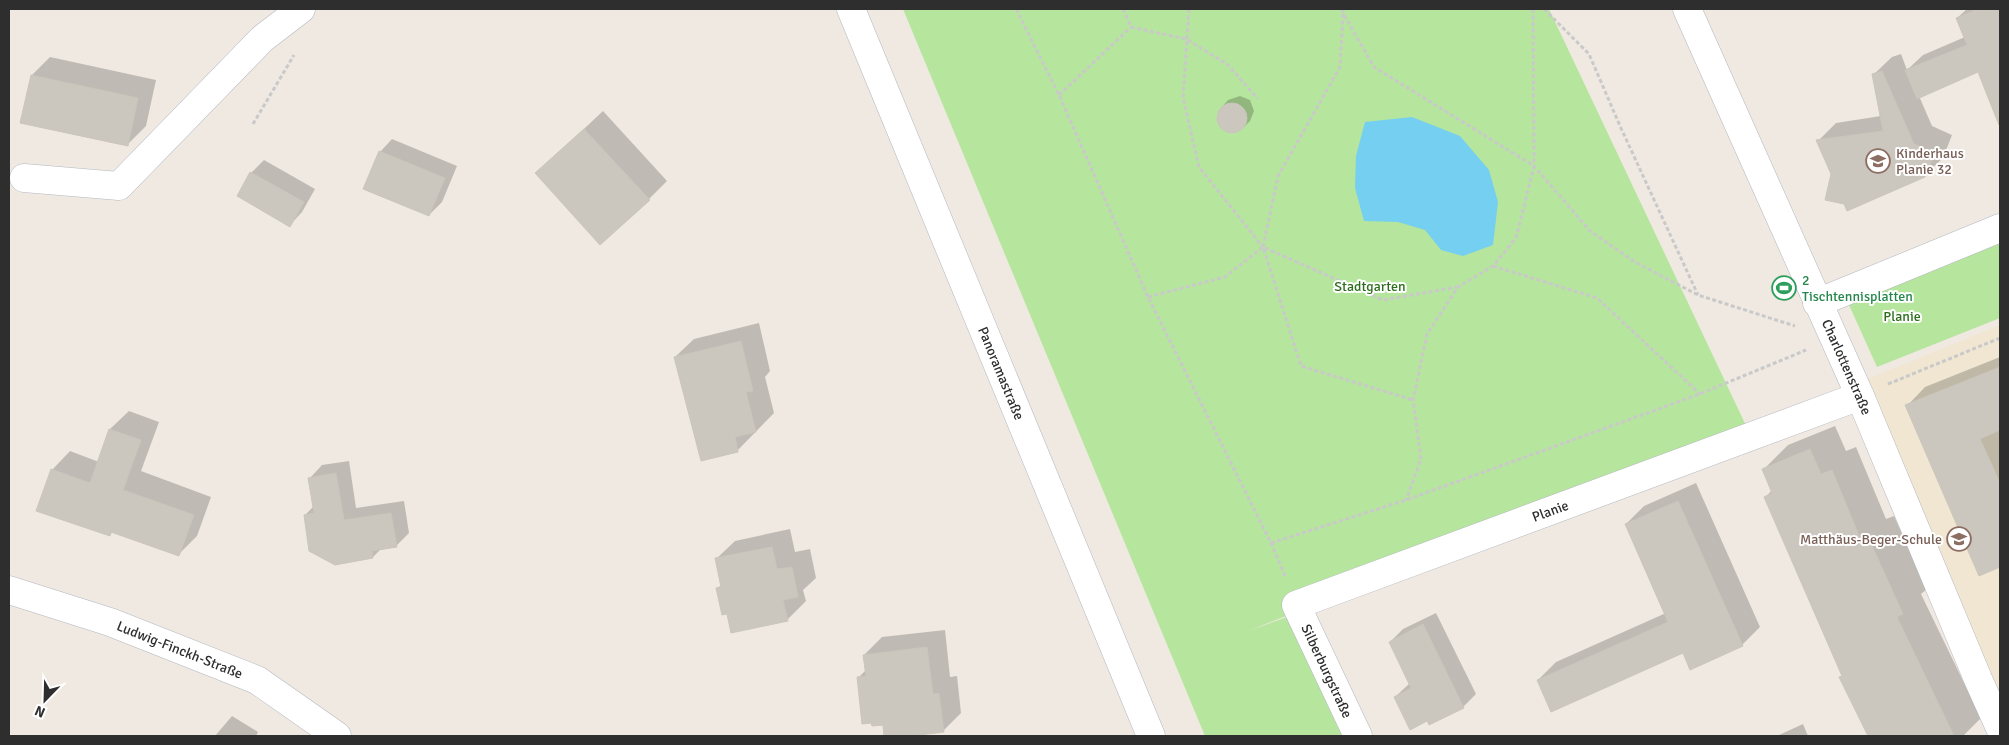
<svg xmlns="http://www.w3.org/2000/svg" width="2009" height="745" viewBox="0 0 2009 745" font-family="Signika,sans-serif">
	<rect width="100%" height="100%" fill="#efe9e1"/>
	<path fill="#f0e6d1" d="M2000,325v366l-11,5 -141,-309z"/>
	<path fill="#b6e59e" d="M903,9h646l201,425 -502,197 39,-14 55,119h-137z
		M2000,236v82l-123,49 -32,-71z"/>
	<path fill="#75cff0" d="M1412,117l48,19 29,34 9,32 -5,43 -30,11 -22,-6 -16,-20 -27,-8 -34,-1 -9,-33 1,-32 9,-34z"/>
	<path fill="#0003" d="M1967,9h33v86l-10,4 -11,-28 -60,25 13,30 20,9 -9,23 -19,18 -92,-2 -14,-33 18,-18 45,-7 -8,-41 19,-18 9,-3 6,16 16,-15 42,-18 -8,-19z
		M50,57l106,23 -10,46 -19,19 -95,-70z
		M1240,96l10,4 4,11 -4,10 -6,6 -12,5 -11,-4 -4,-11 5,-10 6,-7z
		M603,111l64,70 -18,18 -112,-26z
		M392,139l65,27 -15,36 -13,13 -49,-63z
		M264,160l51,29 -13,23 -12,13 -52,-29 13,-23z
		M759,323l11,48 -5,6 9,36 -37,38 -62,-94 19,-18z
		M2000,357v209l-20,9 -73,-169 18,-19z
		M129,411l30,11 -18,49 70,26 -14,39 -18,18 -66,-23 -3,4 -58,-65 18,-19 29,11 11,-33z
		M1835,426l11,25 10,-4 30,72 8,-3 33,73 -6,5 60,124 -18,18h-94l-28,-58 2,-3 -78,-177 7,-8 -8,-21 24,-24z
		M349,461l7,47 48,-7 5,32 -13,13 -15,3 -8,8 -68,-42 9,-9 -4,-28 12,-13z
		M1696,483l64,144 -18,18 -58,6 -146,29 18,-18 110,-49 -40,-89 18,-18z
		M790,529l5,23 15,-3 6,29 -13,12 3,11 -19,19 -59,-8 -10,-24 4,-4 -6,-25 19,-18z
		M1436,613l40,81 -13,13 -35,12 -33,-22 15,-14 -20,-41 13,-13z
		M945,630l5,47 7,-1 4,37 -18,18 -57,5 -2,-12 -26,-46 8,-8 -2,-15 18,-18z
		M232,716l26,16 -2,4h-41z
		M1803,724l5,12h-31z"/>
	<path fill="#cbc7bf" stroke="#cbc5ba" d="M1978,9h22l-1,116 -21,-53 -61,27 -12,-29 62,-25 -11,-27z
		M1882,71l32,73 21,9 -10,24 -78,34 -3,-7 -19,-4 6,-26 -15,-34 67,-9 -11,-57z
		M31,75l107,23 -10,48 -108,-23z
		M1217 118a15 15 0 1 1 30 0a15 15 0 1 1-30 0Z
		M584,129l66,71 -50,45 -65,-72z
		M379,151l66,27 -16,38 -66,-27z
		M250,172l54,30 -14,25 -53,-31z
		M741,341l12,50 -7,1 10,40 -21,5 3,15 -37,9 -27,-104z
		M2000,367v63l-20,9 20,44v84l-21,9 -74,-171z
		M109,429l32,11 -18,50 71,25 -15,41 -68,-24 -1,4 -74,-25 15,-42 39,14z
		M1810,449l11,25 11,-4 30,73 7,-4 34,75 -6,3 57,119h-86l-29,-59 3,-1 -78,-179 8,-4 -10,-24z
		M336,473l8,47 47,-7 6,34 -25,4 1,7 -38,7 -26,-14 -5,-36 10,-2 -6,-35z
		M1678,501l65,145 -53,24 -7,-17 -132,59 -14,-32 131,-58 -43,-98z
		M772,547l5,22 15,-2 6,30 -15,3 5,21 -57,12 -4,-19 -5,1 -6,-27 5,-1 -6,-29z
		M1423,624l41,84 -35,17 -2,-4 -17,9 -16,-33 17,-9 -22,-46z
		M927,647l6,47 6,-1 5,39 -33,4h-27l-1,-11 -11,1 -1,-3 -9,1 -5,-47 9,-1 -3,-21z"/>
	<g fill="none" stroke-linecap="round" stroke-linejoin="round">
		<g stroke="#b4b7c1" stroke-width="29">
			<g id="minor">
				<path id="s1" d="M851,9l300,727"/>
				<path id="s2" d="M1687,9l173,387 118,283 22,49"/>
				<path d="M24,178l95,8 143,-147 39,-30"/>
				<path d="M1817,303l183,-75"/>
				<path id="s3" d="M9,590l101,32 147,58 80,56"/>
				<path id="s4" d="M1358,736l-62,-131 564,-209"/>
			</g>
		</g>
		<path stroke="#c9c9c9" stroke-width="3" stroke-dasharray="4 2.5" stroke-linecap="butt" d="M1016,9l43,86 89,202 123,246 14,33
			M1123,9l8,18 55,12 41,25 31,35
			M1189,9l-6,89 16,69 63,79
			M1343,9v4l31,54 160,99 -18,72 -23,28 -35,21 -31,47 -14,66 8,59 -15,41
			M1533,9l1,157 56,65 45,31 63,33 97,31
			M1544,9l45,45 31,72 78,169
			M1343,14l-3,53 -62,109 -15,71 38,119 112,34
			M1059,95l72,-68
			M253,124l41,-69
			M1493,266l104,32 103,96
			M1148,297l77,-20 38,-30 120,53 74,-13
			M1888,384l112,-46
			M1271,543l135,-43 294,-106 106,-44"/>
		<use href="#minor" stroke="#fff" stroke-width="28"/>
	</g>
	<defs>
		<g id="school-ring" transform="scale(1.25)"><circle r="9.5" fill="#fff" stroke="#8d6e63" stroke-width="1.5"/><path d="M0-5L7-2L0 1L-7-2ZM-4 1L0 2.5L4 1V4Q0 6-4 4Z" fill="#8d6e63"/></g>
		<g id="stadium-ring" transform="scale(1.25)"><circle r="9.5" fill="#fff" stroke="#2e9e5b" stroke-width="1.5"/><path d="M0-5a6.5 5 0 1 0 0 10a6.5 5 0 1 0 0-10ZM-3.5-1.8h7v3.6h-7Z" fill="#2e9e5b"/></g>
	</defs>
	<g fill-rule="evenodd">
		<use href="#school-ring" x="1878" y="161"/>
		<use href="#stadium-ring" x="1784" y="288"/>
		<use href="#school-ring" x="1959" y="539"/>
	</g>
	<g text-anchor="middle" stroke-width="4" stroke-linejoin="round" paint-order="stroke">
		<g font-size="14" fill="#785e54" stroke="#fff" text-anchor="start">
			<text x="1896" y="158">Kinderhaus<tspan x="1896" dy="16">Planie 32</tspan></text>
			<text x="1942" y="544" text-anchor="end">Matthäus-Beger-Schule</text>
		</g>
		<g font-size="14" fill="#27864d" stroke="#fff" text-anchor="start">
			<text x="1802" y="285">2<tspan x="1802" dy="16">Tischtennisplatten</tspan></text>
		</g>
		<g font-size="14" fill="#2c6e1b" stroke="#fff">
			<text x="1370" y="291">Stadtgarten</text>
			<text x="1902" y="321">Planie</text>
		</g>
		<g font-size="14" fill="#2e2e2e" stroke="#fff">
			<text dy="5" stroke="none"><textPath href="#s2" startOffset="392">Charlottenstraße</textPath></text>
			<text dy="5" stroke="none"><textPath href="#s1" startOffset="394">Panoramastraße</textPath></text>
			<text dy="5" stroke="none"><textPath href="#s4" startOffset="416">Planie</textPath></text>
			<text dy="5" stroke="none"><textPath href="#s3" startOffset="181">Ludwig-Finckh-Straße</textPath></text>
			<text transform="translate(1327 671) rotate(65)" y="5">Silberburgstraße</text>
		</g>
	</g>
	<rect width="2009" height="745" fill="none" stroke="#2e2e2e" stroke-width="20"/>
	<g transform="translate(45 700) rotate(203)" stroke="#ffffff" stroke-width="4" paint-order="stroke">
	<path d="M0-4L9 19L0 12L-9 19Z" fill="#2e2e2e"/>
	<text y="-8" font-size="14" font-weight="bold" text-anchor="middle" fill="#2e2e2e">N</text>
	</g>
</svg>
